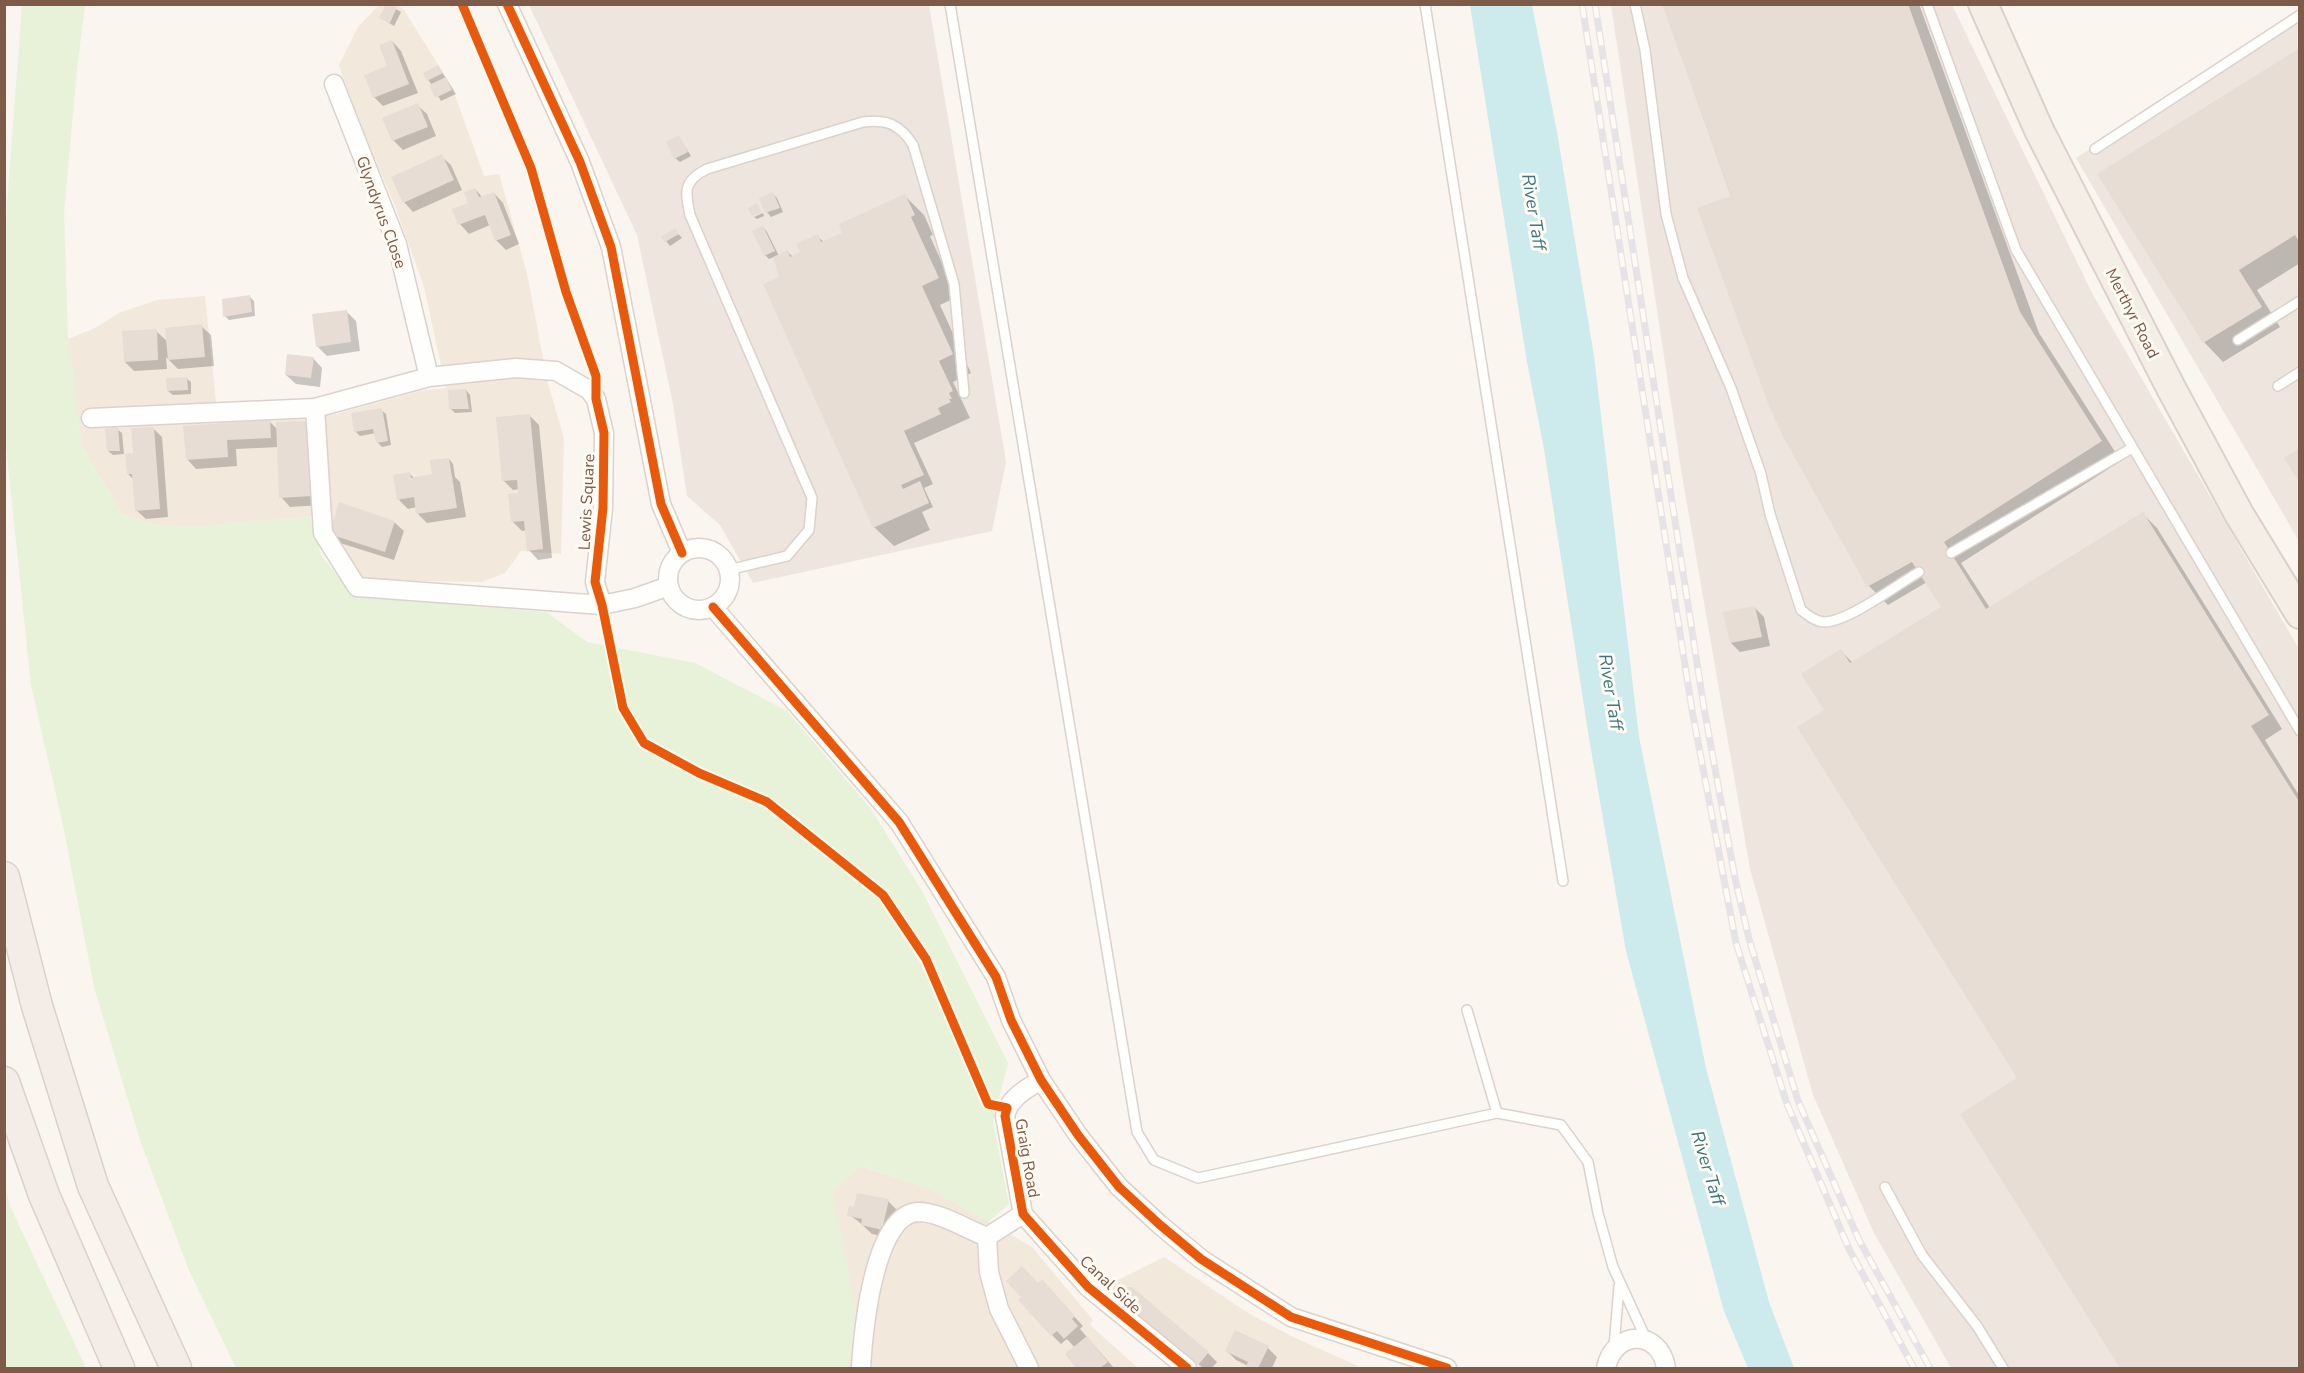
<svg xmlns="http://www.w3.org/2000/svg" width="2304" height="1373" viewBox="0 0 2304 1373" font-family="'Nunito Sans',sans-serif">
	<rect width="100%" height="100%" fill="#faf5ef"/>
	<path fill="#f3e8dc" d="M379,5h19l6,5 48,77 32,89 15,-2 28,99 20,107 17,58 -3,116 -40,-3 -16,22 -23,9 -116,-2 -12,-13 -16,-26 -9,-26 -138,12 -39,-3 -30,-10 -40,-67 -14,-108 27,-11 26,-16 36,-12 48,-4 13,124 90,-1 28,-5 84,-23 26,-3 -22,-101 -31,-86 -37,-86 -17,-50 19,-38z
		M860,1166l73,24 99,57 61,73 -3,5 48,43h-291l9,-53 -23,-124z
		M1164,1257l84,56 45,24 65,29 -4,2h-159l-95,-79z"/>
	<path fill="#ede5de" d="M529,5h400l77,457 -14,69 -239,52 -33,-58 -33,-29 -14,-92 -36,-169z
		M1611,5h341l141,290 206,354v719h-348l-77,-135 -61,-138 -63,-226 -69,-400z
		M2299,17v524l-223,-383z"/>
	<path fill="#e7f2d8" d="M22,5h63l-8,64 -13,144 4,126 14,108 40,67 30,10 39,3 119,-11 11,39 32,41 193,16 41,30 108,21 92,48 84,98 51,82 86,172 -15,58 16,83 -21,18 -55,-32 -72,-24 -28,25 23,124 -9,53h-611l-48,-100 -47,-125 -47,-156 -30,-157 -33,-145 -27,-258v-154l3,-69z
		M5,1186l5,20 76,162h-81z"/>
	<path fill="#cdeaed" d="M1470,5h62l25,127 37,224 45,381 67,331 63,234 25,66h-46l-24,-57 -98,-360 -37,-213 -45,-289 -17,-87z"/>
	<path fill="#0003" d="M387,4l14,8 -7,14 -13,-8z
		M1663,4h256l120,329 82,128 -160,102 29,45 153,-94 14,14 125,201 -17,11 35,57v571h-179l-159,-254 57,-36 -193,-367 15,-60 12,12 90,-55 -16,-26 -39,23 -19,-19z
		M392,41l9,10 17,42 -35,13 -9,-9 15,-30z
		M2300,50v213l-43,27 23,37 -57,35 -19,-20 -104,-168z
		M438,66l18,28 -15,7 -16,-27z
		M417,105l10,9 9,22 -33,14 -9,-9 -10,-22z
		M679,137l12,19 -11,6 -5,-4z
		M441,156l10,9 11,25 -49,22 -9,-10z
		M475,189l8,9 11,-5 9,10 16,41 -13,6 -10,-10 -6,-15 -21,9 -9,-10z
		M773,194l4,4 6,14 -12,5 -5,-6z
		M905,196l19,19 9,20 -3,1 27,61 -17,8 31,68 -18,9 17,36 -56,25 19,41 -9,4 9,19 -11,5 8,18 -36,16 -20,-19 -100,-270 -5,2 -4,-4 -2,-28 4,5 12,24 9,-4 5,5 9,-4 15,-17 7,6 20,-8z
		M763,213l1,3 -7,3 -3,-2z
		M675,230l7,8 -12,8 -4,-5z
		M250,297l4,4 1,15 -26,4 -4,-4z
		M346,311l10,10 4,30 -33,5 -10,-10z
		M201,326l10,9 3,31 -36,3 -12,-12 1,12 -33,2 -9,-9 31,-31 12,11z
		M313,358l9,10 -2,19 -24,-3 -10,-9z
		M186,378l5,4v12l-18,1 -5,-4z
		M466,390l4,5 2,17 -17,1 -5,-5z
		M381,410l5,4 5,31 -9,2 -5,-5 -1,-9 -16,3 -5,-5z
		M529,415l10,10 13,133 -14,2 -9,-10 -2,-20 -5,1 -10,-10 7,-32 -6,1 -10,-10z
		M270,422l8,8 44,75 -32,2 -9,-10 -2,-50 -43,2 1,17 -41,3 -9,-10 -2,-32z
		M153,428l9,9 6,80 -22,2 -10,-9 -2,-30 -6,-6 7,-19z
		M117,429l5,4 2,21 -11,1 -5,-4z
		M449,459l4,5 2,13 5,5 6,35 -39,6 -9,-9 -1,-7 -9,2 -9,-9 11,-26 5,5 21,-4z
		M394,522l10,9 -10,29 -54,-17 -9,-10z
		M1755,608l9,9 6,29 -30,6 -9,-9z
		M888,1201l9,9 -5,28 -20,-4 -14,-13 -9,-6z
		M1038,1284l13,7 32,35 -3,3 34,39h-36l-11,-14 8,-6 -8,-9 -6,5 -9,-9z
		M1129,1306l79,47 9,9 -5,6h-9z
		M1268,1348l9,9 -5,11h-25l1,-2 -12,-6 -9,-9z"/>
	<path fill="#e7ddd5" d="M386,4l11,3 -7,16 -11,-5z
		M1662,4h246l112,308 82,129 -158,101 42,67 157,-97 126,203 -18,11 49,77v565h-180l-160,-254 57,-36 -220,-351 27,-17 -23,-36 40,-25 9,14 91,-56 -29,-45 -45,25 -84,-151 -14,-30 -72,-198 34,-12z
		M392,40l17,44 -36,14 -9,-23 23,-9 -8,-21z
		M2300,48v195l-5,-8 -56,35 23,37 -59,36 -106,-169z
		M438,65l5,8 -16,8 -4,-8z
		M446,77l6,13 -17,8 -6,-13z
		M418,103l10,24 -36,14 -10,-23z
		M679,135l9,17 -14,7 -8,-17z
		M442,154l12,26 -51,23 -12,-26z
		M475,188l4,9 15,-5 17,43 -16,6 -10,-26 -27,10 -6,-16 16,-6 -4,-11z
		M773,192l7,16 -15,5 -6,-15z
		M905,194l10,21 -4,2 28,61 -17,8 31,68 -14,7 14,30 -4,2 3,6h-3l2,3 -13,6 3,6 -37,17 20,44 -23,10 2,4 17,-8 9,22 -56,25 -110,-244 16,-7 -6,-20 15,-7 2,7 10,-5 -4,-8 22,-10 3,8 21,-9 -3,-9z
		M757,203l4,9 -9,4 -4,-8z
		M763,226l12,25 -11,5 -12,-25z
		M675,228l4,6 -14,8 -4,-5z
		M250,295l2,17 -29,5 -1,-18z
		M347,310l4,32 -35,5 -4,-33z
		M202,324l3,33 -37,3 -3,-32z
		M157,329l1,31 -34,2 -2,-31z
		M287,354l27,3 -3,21 -26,-3z
		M187,377l1,13 -21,1 -1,-13z
		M466,389l3,20h-20l-1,-19z
		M382,408l6,33 -12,2 -3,-14 -19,3 -3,-19z
		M530,414l13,135 -16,2 -3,-30 -13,1 -3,-28 10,-1 -1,-13 -15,1 -6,-64z
		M270,420l1,18 -44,2 1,17 -42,3 -3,-34z
		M310,421l3,75 -34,2 -3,-76z
		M118,427l2,24h-13l-2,-22z
		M154,427l6,82 -25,2 -3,-37h-5l-2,-20 8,-1 -2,-25z
		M2300,448v35l-16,-25z
		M449,458l8,50 -41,6 -2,-17 -17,3 -4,-25 17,-3 1,6 21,-4 -2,-14z
		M339,502l56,19 -10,31 -56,-18z
		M1755,606l7,31 -32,6 -7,-31z
		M857,1193l32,6 -7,31 -21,-5 1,-6 -15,-3 2,-10 5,1z
		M1022,1266l16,17 4,-4 33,37 -3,3 6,7 -14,13 -7,-8 -6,5 -33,-36 3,-3 -15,-16z
		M1127,1287h5l77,65 -11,13 -80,-68z
		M1235,1330l34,16 -11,22h-13l3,-6 -23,-11z
		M1087,1336l21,26 -8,6h-24l-11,-14z"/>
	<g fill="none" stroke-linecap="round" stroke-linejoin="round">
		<g stroke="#dad2cc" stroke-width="12">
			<path id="service" d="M950,4l187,1128 17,28 44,18 299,-65 64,12 27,37 10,51 15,54 34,74
				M1425,4l138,877
				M1635,4l10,46 21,164 17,64 48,110 30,86 9,40 31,96c7,5 14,12 24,12 24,-1 72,-37 94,-50
				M1927,4l89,246 284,481
				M2095,149l205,-134
				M2238,340l62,-39
				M2278,386l22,-14
				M1951,553l181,-105
				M728,570l59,-14 22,-26 3,-32 -122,-283c-5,-24 -7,-34 17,-46l156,-47c23,-3 37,2 50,23l41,139 10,109
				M1467,1010l30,103
				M1885,1187l37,68 55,71 26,42
				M1614,1347l5,-61"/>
		</g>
		<g stroke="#dad2cc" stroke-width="21">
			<path id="minor" d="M507,4l73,158 31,85 50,257 21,49
				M334,84l63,160 32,133
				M315,408l8,125 34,54 245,18 33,-7 34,-12
				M91,418l224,-10 114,-31 87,-9 40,3 33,19 7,9 8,34 -1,75 -8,74 7,23
				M668 579a31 31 0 1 1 62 0a31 31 0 1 1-62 0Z
				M713,607l186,215 97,155 15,43 30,60 37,55 41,52 40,37 42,35 90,58 156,51
				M1023,1214l65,73 99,81
				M1023,1214l-18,-98c4,-18 21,-27 36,-36
				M987,1237l2,35 10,37 30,59
				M861,1368c2,-33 12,-154 57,-156 22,0 48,17 69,25l36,-23
				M1606,1368c8,-39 54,-39 60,0"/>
		</g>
		<g stroke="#dcd0ca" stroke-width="32">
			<path id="primary" d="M1983,4l56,126 132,258 68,126 61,100"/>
		</g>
		<g stroke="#dcd0ca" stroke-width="33">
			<path id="trunk" d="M4,877l33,129 56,180 83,182
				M4,1082l40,113 75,173"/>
		</g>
		<use href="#service" stroke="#fefefd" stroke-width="9"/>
		<use href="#minor" stroke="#fefefd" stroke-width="18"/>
		<use href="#primary" stroke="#f4eee6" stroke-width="28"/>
		<use href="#trunk" stroke="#f4ece6" stroke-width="30"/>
		<g stroke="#e6e3e7" stroke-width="7">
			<path id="rail" d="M1582,4l110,706 44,233 51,161 62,145 65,119
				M1595,4l109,704 31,170 14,61 49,162 61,139 71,128"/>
		</g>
		<use href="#rail" stroke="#fffaf2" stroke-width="4.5" stroke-dasharray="14" stroke-linecap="butt"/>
		<g stroke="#fffaf2" stroke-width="13">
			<path id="cycleway" d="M462,4l69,164 35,124 30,84v23l8,34 -1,75 -8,74 7,23 21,103 21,35 55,30 68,29 116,93 43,64 62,145 19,4 -2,8 18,98 65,73 99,81
				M507,4l73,158 31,85 50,257 21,49
				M713,607l186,215 97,155 15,43 30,60 37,55 41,52 40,37 42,35 90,58 156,51"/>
		</g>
		<use href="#cycleway" stroke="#e8590c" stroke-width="9"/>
	</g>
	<g text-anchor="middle" stroke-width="6" stroke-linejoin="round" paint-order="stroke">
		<g font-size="16" fill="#7e5a48" stroke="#fffaf2">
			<text transform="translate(382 212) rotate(70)" y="6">Glyndyrus Close</text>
			<text transform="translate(2133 313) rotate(63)" y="6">Merthyr Road</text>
			<text transform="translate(586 502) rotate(-87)" y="6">Lewis Square</text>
			<text transform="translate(1028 1158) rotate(80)" y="6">Graig Road</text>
			<text transform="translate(1111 1284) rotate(43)" y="6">Canal Side</text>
		</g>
		<g font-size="18" font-style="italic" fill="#3a7884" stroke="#fffaf2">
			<text transform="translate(1534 212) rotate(81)" y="6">River Taff</text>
			<text transform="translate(1611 692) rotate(81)" y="6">River Taff</text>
			<text transform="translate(1708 1168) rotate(73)" y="6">River Taff</text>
		</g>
	</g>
	<rect width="2304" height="1373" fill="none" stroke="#7e5a48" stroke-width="12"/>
</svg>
